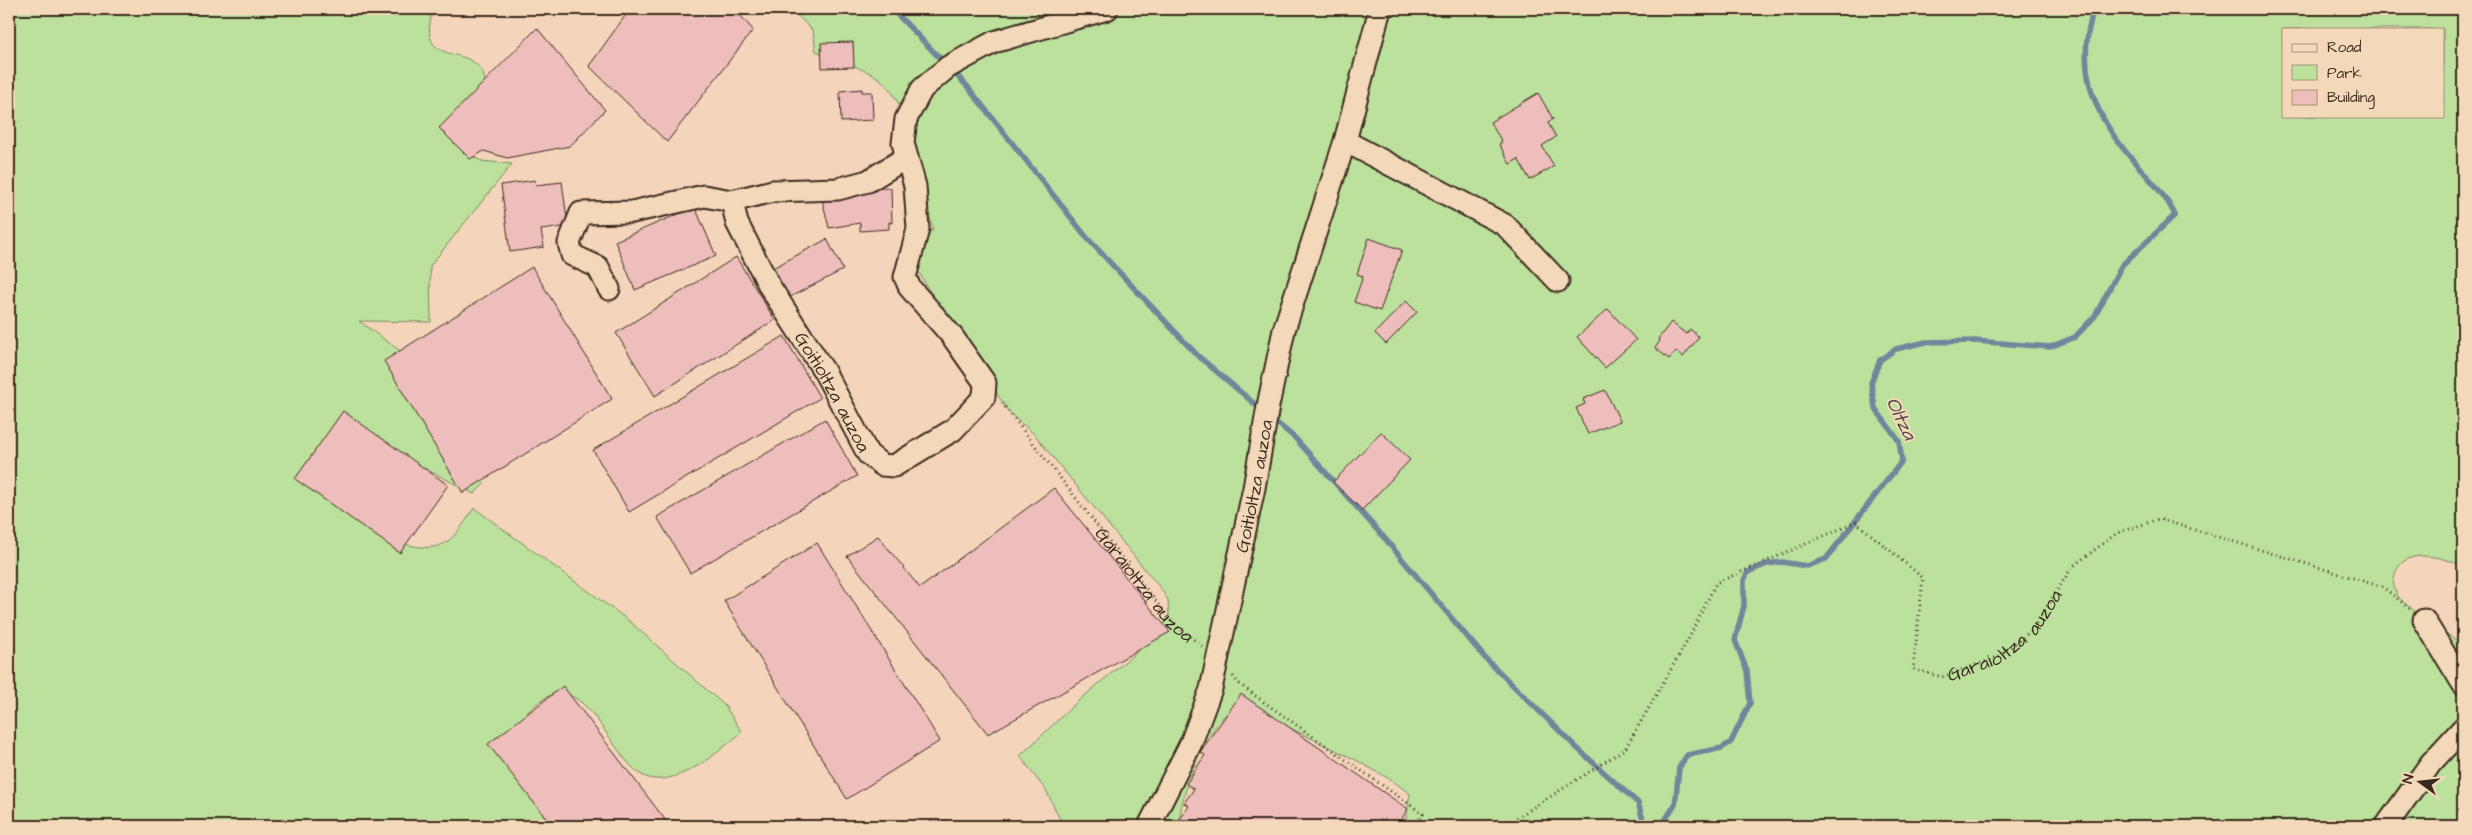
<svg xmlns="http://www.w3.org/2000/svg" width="2472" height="835" viewBox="0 0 2472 835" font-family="'Architects Daughter',sans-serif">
	<rect width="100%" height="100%" fill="#f4d5bc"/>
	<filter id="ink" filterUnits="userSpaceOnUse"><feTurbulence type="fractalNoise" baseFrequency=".02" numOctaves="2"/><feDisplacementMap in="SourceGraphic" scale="10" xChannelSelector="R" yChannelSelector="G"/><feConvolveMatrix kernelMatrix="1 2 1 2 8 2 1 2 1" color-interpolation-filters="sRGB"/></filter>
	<g filter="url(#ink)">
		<path fill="#bbe19d" stroke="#7b865e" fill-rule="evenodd" d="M9,9h424c-19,65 45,29 52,72l-16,73 12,7 31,3 -82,102 1,56 -72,-1 55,40 70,123 -10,10 -119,-62 50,112c40,11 49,-5 69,-36l154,112 97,86 17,26c-21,18 -62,54 -93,46 -43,-12 -65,-142 -131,-54l44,102h-553z
			M791,9h1672v557c-20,-9 -59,-20 -68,8 -3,8 -1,16 3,22 8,12 51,38 65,49v181h-1062l5,-8 4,-24 -17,-13 -37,-21 -95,-46 -28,-5c-26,14 -54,88 -54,117h-116l-16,-34 -27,-36 58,-55 80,-67 11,-18 -1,-16 -7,-11 -128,-156 -24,-20 -52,-84 -30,-42 -18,-33 18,-25 6,2c-9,-40 -21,-127 -53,-152 -12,-9 -48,-21 -64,-28l-3,-20zM2283,29h160v87h-160z"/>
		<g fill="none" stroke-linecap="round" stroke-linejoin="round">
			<path stroke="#6f869b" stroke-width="5.5" d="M892,9l75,77 121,153 109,116 66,56
				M1271,418l24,20 92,103 98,117 92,90 61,55 7,23
				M1661,826l14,-21 4,-37 8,-13 35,-7 9,-6 19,-39 -3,-32 -12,-31 9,-34v-26l4,-8 19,-8 15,-2 25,4 19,-7 76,-98 -3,-20 -24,-33 -4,-25 9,-23 16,-11 30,-7 49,-1 75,6 25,-10 20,-21 27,-51 53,-50c-12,-25 -32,-42 -49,-63 -36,-44 -50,-89 -32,-143"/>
		</g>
		<path fill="#edbebb" stroke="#3b2a1e" d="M630,9h105l18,21 -86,112 -78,-76z
			M537,28l68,82 -35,36 -63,12 -23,-7 -14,8 -31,-31z
			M853,42l1,25 -32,1 -1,-25z
			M862,89v3h10l1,28 -32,2 -1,-31z
			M1538,93l15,26 -5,4 8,14 -14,9 12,20 -24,14 -12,-21 -8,5 -11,-20 3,-2 -12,-20z
			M535,180l1,5 26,-3 6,44 -27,4 3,17 -34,5 -9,-67z
			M891,188l1,35 -3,-1v7l-29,2v-8l-31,5 -7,-29 31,-9z
			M695,207l21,49 -81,34 -20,-49z
			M1369,238l33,12 -22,61 -26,-9 9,-26 -6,-2z
			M827,239l16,31 -57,29 -15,-30z
			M736,257l39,63 -120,76 -39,-63z
			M532,267l80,132 -149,94 -79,-132z
			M1406,301l11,11 -31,32 -11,-11z
			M1608,309l28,31 -31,28 -28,-31z
			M1671,322l15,12 4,-5 9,8 -16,20 -7,-6 -7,8 -14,-11 5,-7 -2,-2z
			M784,336l36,62 -191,114 -36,-62z
			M1605,390l15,31 -32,13 -12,-26 9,-4 -2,-5z
			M343,411l105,74 -48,68 -105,-74z
			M825,419l32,57 -167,97 -33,-56z
			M1381,432l29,28 -48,50 -29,-28z
			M1054,488l116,144 -182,102 -141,-178 31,-20 42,52z
			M817,543l123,198 -93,58 -123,-198z
			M563,686l107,140h-118l-64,-82z
			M1241,694l167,115 -11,17h-210l-8,-5 10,-15 -5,-3 10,-14 -8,-5 19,-29 -5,-3z"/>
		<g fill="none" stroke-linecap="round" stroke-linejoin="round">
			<g stroke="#3b2a1e" stroke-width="25">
				<g id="minor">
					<path d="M1345,141l160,84 53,56"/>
					<path id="s3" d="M907,157l-39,24 -30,8 -65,2 -41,10 5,22 33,64 54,84 44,83 14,11 12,1 59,-36 31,-33 1,-14 -33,-47 -42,-48 -5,-11 13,-48 -3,-43 -12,-43 3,-24 16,-30 26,-22 46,-25 113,-33"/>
					<path d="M609,289l-11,-22 -26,-12 -3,-12 12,-30 51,-1 72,-16 28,5"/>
					<path d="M2424,620l39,64"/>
					<path id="s4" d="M1149,826l42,-83 20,-54 43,-201 14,-82 16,-76 61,-189 35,-132"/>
					<path d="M2386,826l45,-63 32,-35"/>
				</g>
			</g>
			<g stroke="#3b2a1e" stroke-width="3" stroke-dasharray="1 4" stroke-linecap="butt">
				<path id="s1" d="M1002,403l170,219 30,24"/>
				<path d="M1233,676l5,7 23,17 162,114 -8,12"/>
				<path id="s2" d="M1504,826l121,-77 64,-111 27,-55 140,-61 67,56 -10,91 29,8 56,-20 34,-27 40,-63 45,-34 42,-14 224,68 27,22"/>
			</g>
			<use href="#minor" stroke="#f3d9ba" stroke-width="21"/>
		</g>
	</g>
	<g text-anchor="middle" stroke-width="4" stroke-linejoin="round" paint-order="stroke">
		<g font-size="19" fill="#3b2a1e" stroke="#f3d9ba">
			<text dy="7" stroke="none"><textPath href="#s3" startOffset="401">Goitioltza auzoa</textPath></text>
			<text dy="7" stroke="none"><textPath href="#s4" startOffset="358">Goitioltza auzoa</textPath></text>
			<text dy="7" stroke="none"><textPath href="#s1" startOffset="231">Garaioltza auzoa</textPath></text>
			<text dy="7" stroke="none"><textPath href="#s2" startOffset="772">Garaioltza auzoa</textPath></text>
		</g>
		<g font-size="20" font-style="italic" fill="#4c4948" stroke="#f3d9ba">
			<text transform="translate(1902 418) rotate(64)" y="7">Oltza</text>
		</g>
	</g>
	<rect width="2472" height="835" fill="none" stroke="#f3d9ba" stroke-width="30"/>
	<rect x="15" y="15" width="2442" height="805" fill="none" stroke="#3b2a1e" stroke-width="2" filter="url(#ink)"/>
	<rect x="2282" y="28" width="162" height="90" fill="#f3d9ba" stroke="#a9937c"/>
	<rect x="2292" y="44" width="25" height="8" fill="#f3d9ba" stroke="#a9937c"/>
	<text x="2327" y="52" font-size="15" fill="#3b2a1e">Road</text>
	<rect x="2292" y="65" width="25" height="15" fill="#bbe19d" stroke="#a9937c"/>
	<text x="2327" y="78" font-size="15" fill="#3b2a1e">Park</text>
	<rect x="2292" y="90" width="25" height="15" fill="#edbebb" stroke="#a9937c"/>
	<text x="2327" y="102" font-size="15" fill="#3b2a1e">Building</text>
	<g transform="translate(2420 782) rotate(285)" stroke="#f3d9ba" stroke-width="4" paint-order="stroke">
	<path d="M0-4L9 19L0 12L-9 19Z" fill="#3b2a1e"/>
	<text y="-8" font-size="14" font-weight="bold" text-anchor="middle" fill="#3b2a1e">N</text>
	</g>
</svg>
